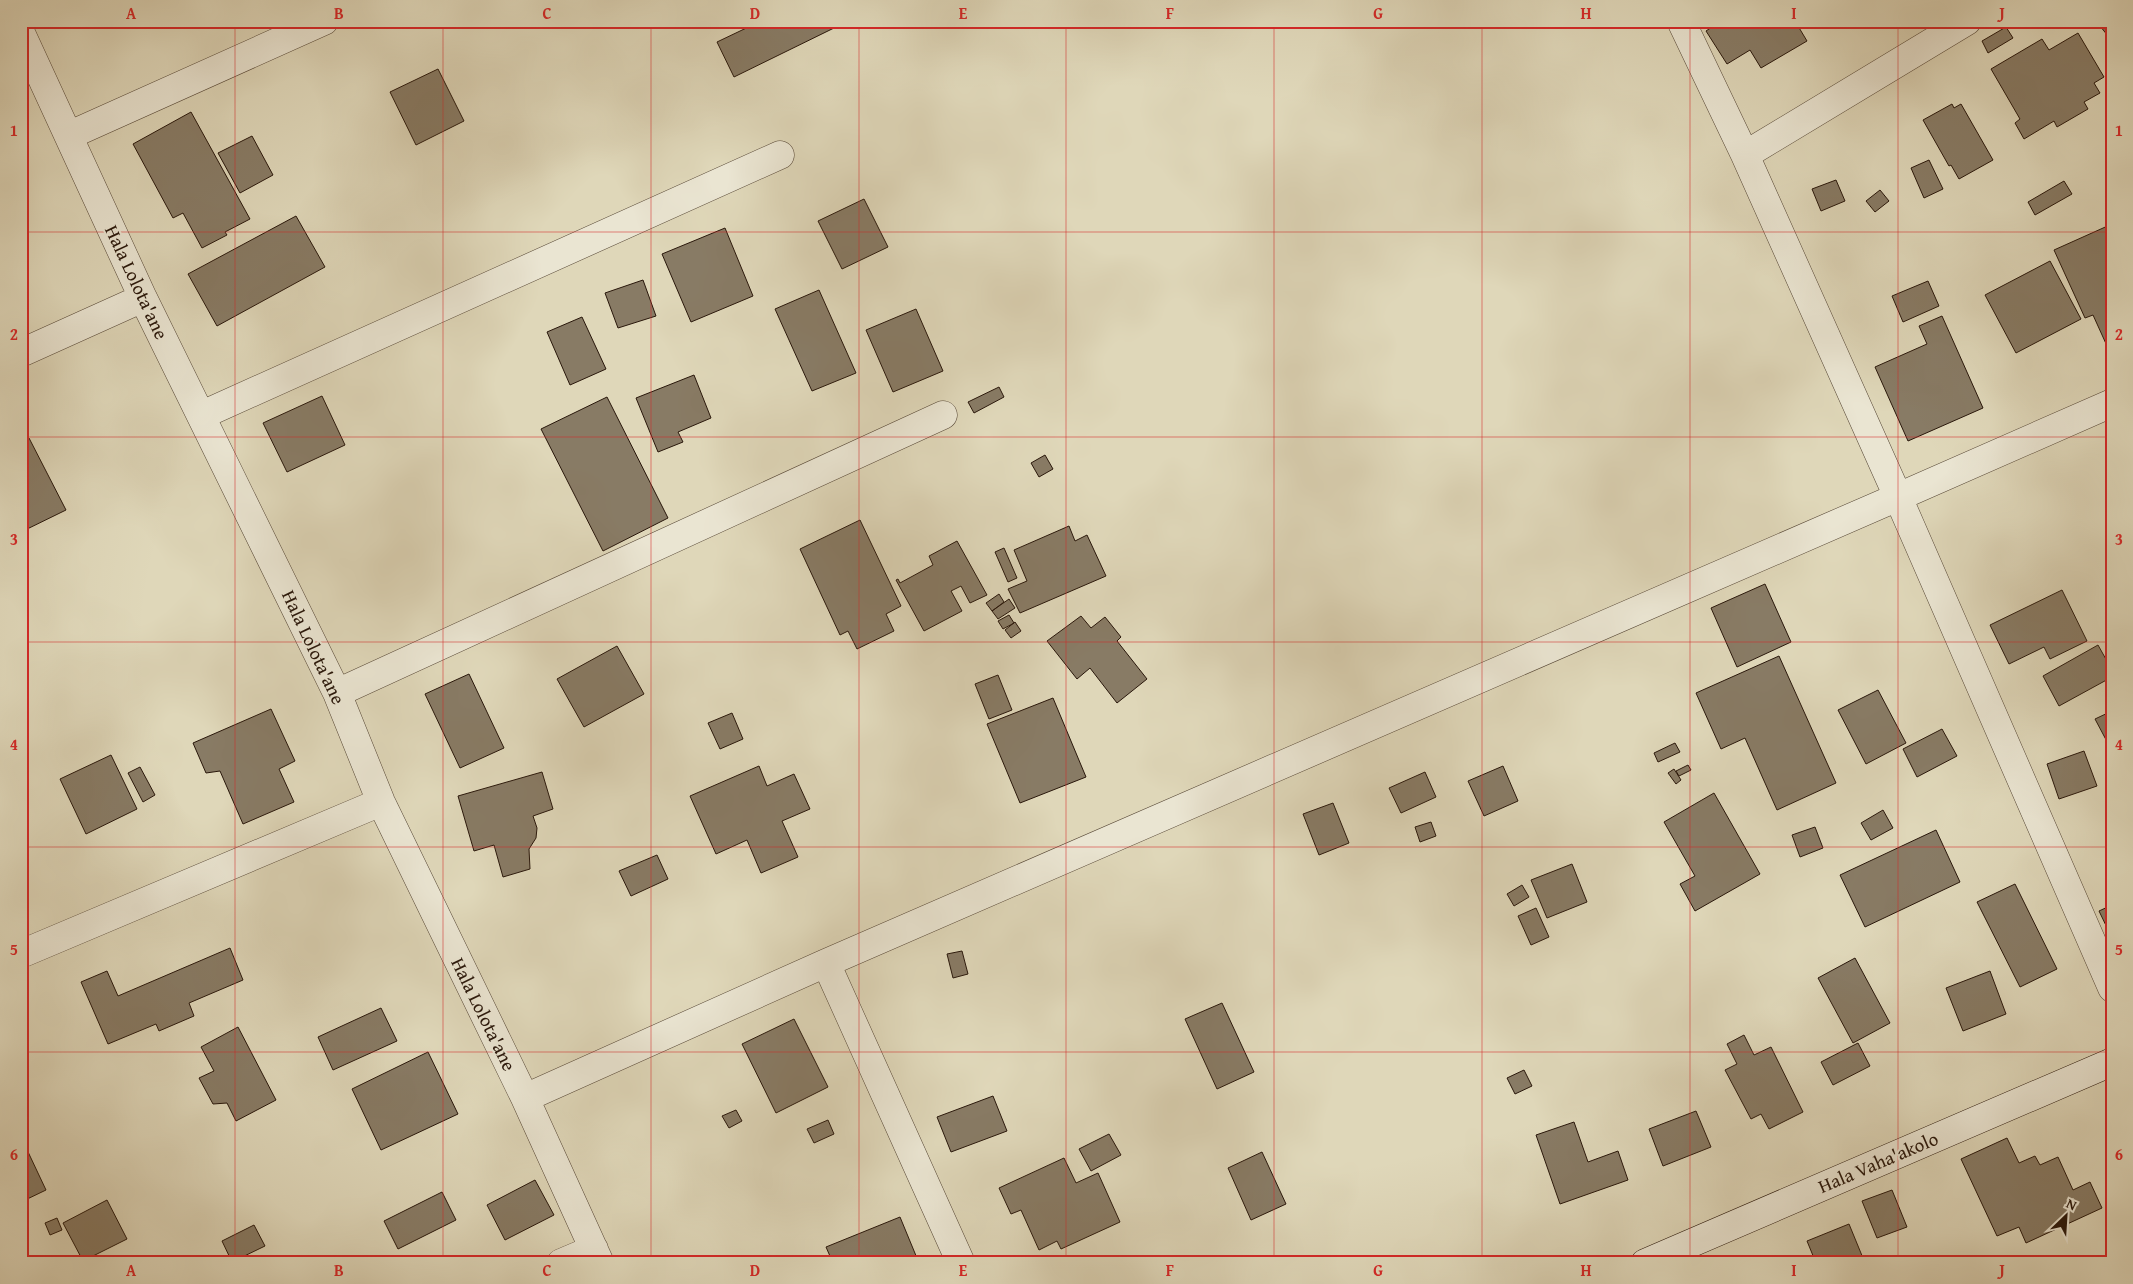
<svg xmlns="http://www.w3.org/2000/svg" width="2133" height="1284" viewBox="0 0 2133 1284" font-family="'Gentium Book Plus',serif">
	<rect width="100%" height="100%" fill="#dfd7b9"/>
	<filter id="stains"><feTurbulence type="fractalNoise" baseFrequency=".004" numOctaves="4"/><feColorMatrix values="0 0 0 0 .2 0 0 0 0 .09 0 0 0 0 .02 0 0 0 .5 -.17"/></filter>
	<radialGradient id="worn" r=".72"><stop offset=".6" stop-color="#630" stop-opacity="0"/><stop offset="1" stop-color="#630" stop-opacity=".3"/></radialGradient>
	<path fill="#887b65" stroke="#29170b" d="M761,21h69l4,7 -100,49 -17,-35z
		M1721,21h74l12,20 -46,27 -11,-18 -23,14 -21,-33z
		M2096,21h16v20z
		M2006,27l7,11 -25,15 -6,-12z
		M2078,33l26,44 -10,6 6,10 -16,9 4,7 -31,18 -3,-6 -30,18 -9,-16 5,-4 -29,-50 51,-30 7,11z
		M438,69l26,52 -48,24 -26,-53z
		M1952,104l2,4 7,-4 32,56 -34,19 -8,-14 -2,1 -26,-46z
		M191,112l59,107 -25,13 2,3 -25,13 -19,-35 -10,5 -40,-74z
		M252,136l21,39 -33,18 -22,-40z
		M1929,160l14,29 -19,9 -13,-30z
		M1836,180l9,21 -24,10 -9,-22z
		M2064,181l8,13 -37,21 -7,-13z
		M1880,190l9,11 -14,11 -9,-11z
		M864,199l24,48 -46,22 -24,-48z
		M296,216l29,51 -108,59 -29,-52z
		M2112,224v133l-19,-42 -8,3 -31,-68z
		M725,228l28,68 -62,26 -29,-68z
		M2050,261l31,58 -65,34 -31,-58z
		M643,280l13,36 -38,12 -13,-35z
		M1928,281l11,25 -36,16 -11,-26z
		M819,290l37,83 -44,18 -37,-82z
		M916,309l27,62 -50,21 -27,-62z
		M1942,316l41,92 -75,33 -33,-74 52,-23 -8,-18z
		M582,317l24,52 -36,16 -23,-53z
		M694,375l17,43 -33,14 5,10 -25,10 -22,-54z
		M999,387l5,10 -30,16 -6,-11z
		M322,396l23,49 -58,27 -24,-49z
		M607,397l61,121 -65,33 -62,-122z
		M29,438l37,72 -45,22v-91z
		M1045,455l8,14 -14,8 -8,-14z
		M860,520l41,86 -15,8 8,17 -37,18 -9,-18 -8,4 -40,-86z
		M1069,526l6,15 12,-6 19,41 -86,37 -12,-24 19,-8 -13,-31z
		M957,541l30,54 -17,8 -9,-17 -10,5 11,20 -38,20 -28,-51 2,-1 2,4 33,-18 -4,-9z
		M1004,548l13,30 -9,4 -13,-30z
		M1765,584l26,58 -54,25 -26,-59z
		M2062,590l25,51 -37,18 -6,-12 -35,17 -19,-39z
		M999,594l5,8 -12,9 -6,-8z
		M1009,599l6,9 -17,11 -6,-8z
		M1009,615l5,8 -11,6 -5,-8z
		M1081,616l10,12 14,-11 16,20 -4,4 30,38 -30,24 -27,-35 -13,11 -30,-38z
		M1015,622l6,9 -10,7 -6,-8z
		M2098,645l14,25v7l-53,29 -16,-30z
		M617,646l27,48 -60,33 -27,-48z
		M1779,656l57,127 -59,27 -32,-72 -24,11 -25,-56z
		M469,674l35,74 -44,20 -35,-74z
		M998,675l14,35 -23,9 -14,-35z
		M1878,690l28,53 -40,21 -28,-54z
		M1053,698l33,79 -66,26 -33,-79z
		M271,709l24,52 -16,8 15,33 -51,22 -23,-53 -14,2 -13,-30z
		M2112,711v40l-17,-32z
		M732,713l11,26 -23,10 -12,-26z
		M1942,729l15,27 -40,21 -14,-28z
		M1675,743l5,9 -22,10 -4,-9z
		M2084,751l13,35 -38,13 -12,-35z
		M111,755l26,54 -51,25 -26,-55z
		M1688,765l3,5 -12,6 -3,-5z
		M759,766l8,20 27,-12 16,35 -28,12 16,36 -37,16 -14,-33 -31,14 -26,-58z
		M1503,766l15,35 -34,15 -16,-35z
		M140,767l15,28 -12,7 -15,-29z
		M1674,769l7,11 -5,4 -8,-11z
		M542,772l11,37 -20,7 4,12 -1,10 -7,11 1,20 -27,8 -9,-32 -20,6 -16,-55z
		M1425,772l11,25 -35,16 -12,-25z
		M1714,793l46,81 -65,37 -15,-27 15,-8 -31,-54z
		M1333,803l16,40 -30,12 -16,-41z
		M1883,810l10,18 -22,12 -10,-17z
		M1431,822l5,14 -16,6 -5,-15z
		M1815,827l8,21 -23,9 -8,-22z
		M1936,830l24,52 -95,45 -25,-52z
		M657,855l11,24 -37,17 -12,-25z
		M1572,864l15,38 -40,16 -16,-38z
		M2015,884l42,85 -37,18 -43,-85z
		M1522,885l7,12 -15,9 -7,-12z
		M2112,905v33l-13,-27z
		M1536,908l13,29 -18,8 -13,-29z
		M230,948l13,32 -54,23 5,13 -35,15 -3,-7 -48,20 -27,-62 26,-11 11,25z
		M962,951l6,23 -15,4 -6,-24z
		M1855,958l35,65 -37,20 -35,-65z
		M1990,971l16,43 -43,17 -17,-43z
		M1222,1003l32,69 -37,17 -32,-70z
		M381,1008l16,33 -64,29 -15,-33z
		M794,1019l34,68 -52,26 -34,-69z
		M238,1027l38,73 -40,21 -9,-18 -14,1 -14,-26 15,-7 -13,-24z
		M1744,1035l10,20 17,-8 32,65 -34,17 -8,-15 -10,5 -26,-49 12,-6 -10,-20z
		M1858,1043l12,23 -37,19 -12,-23z
		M428,1052l30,62 -77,36 -29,-61z
		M1524,1070l8,16 -17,8 -8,-16z
		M993,1096l14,35 -56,21 -14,-35z
		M736,1110l6,11 -13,7 -7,-12z
		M1696,1111l15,36 -48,19 -14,-37z
		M828,1120l6,14 -20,9 -7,-14z
		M1574,1122l14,40 30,-11 10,29 -68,24 -24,-69z
		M1109,1134l12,21 -30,16 -12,-22z
		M21,1137l25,53 -25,12z
		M2007,1138l12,25 16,-7 5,9 18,-8 15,33 17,-8 12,26 -76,35 -7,-16 -22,9 -36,-77z
		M1262,1152l24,52 -35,16 -23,-52z
		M1064,1158l12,25 22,-10 22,49 -59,27 -4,-8 -18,9 -18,-40 -10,4 -12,-26z
		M535,1180l19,35 -49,25 -18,-35z
		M1892,1190l15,37 -30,11 -15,-37z
		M442,1192l14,28 -58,29 -14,-28z
		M107,1200l20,39 -44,22 -20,-38z
		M900,1217l19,46h-86l-7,-16z
		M57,1218l5,12 -12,5 -5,-12z
		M1849,1224l16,39h-49l-9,-22z
		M254,1225l11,21 -33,16 -10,-21z"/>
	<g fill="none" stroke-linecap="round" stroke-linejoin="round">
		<g stroke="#564736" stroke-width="29">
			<path id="minor" d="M21,33l122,265 194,395 44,109 144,296 75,165
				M70,135l254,-114
				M1745,155l222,-134
				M21,353l122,-55
				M2112,403l-214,94 214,491
				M202,415l578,-260
				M337,693l606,-278
				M21,954l360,-152
				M826,963l135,300
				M525,1098l301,-135 1072,-466 -153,-342 -64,-134
				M561,1263l33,-14"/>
		</g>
		<g stroke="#29170b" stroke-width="29">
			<path id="secondary" d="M1645,1263l467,-201"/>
		</g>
		<use href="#minor" stroke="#eae5d2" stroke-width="28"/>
		<use href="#secondary" stroke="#eae5d2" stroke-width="28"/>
	</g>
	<path fill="none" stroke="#d62828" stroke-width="1" stroke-opacity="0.55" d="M235,21v1242M443,21v1242M651,21v1242M859,21v1242M1066,21v1242M1274,21v1242M1482,21v1242M1690,21v1242M1898,21v1242M21,232h2091M21,437h2091M21,642h2091M21,847h2091M21,1052h2091"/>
	<g text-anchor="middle" stroke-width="4" stroke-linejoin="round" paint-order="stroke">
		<g font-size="19" fill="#29170b" stroke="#eae5d2">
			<text transform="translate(137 282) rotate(65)" y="7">Hala Lolota'ane</text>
			<text transform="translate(314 647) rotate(65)" y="7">Hala Lolota'ane</text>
			<text transform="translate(484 1014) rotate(64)" y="7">Hala Lolota'ane</text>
			<text transform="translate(1878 1162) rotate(-23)" y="7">Hala Vaha'akolo</text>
		</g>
	</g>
	<rect width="2133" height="1284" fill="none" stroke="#dfd7b9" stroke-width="55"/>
	<g transform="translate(2066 1216) rotate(25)" stroke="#eae5d2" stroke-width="4" paint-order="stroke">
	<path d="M0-4L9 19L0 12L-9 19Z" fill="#29170b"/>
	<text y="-8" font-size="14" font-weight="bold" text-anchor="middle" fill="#29170b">N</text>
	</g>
	<rect x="28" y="28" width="2078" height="1228" fill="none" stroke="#d62828" stroke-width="2"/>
	<g font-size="16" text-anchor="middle" font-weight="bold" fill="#d62828">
		<text x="131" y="19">A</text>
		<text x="339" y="19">B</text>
		<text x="547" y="19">C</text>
		<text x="755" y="19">D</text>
		<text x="963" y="19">E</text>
		<text x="1170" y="19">F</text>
		<text x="1378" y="19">G</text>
		<text x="1586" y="19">H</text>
		<text x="1794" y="19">I</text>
		<text x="2002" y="19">J</text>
		<text x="14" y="136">1</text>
		<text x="2119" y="136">1</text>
		<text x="14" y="340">2</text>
		<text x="2119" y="340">2</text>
		<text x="14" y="545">3</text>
		<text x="2119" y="545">3</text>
		<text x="14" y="750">4</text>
		<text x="2119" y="750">4</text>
		<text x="14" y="955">5</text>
		<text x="2119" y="955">5</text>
		<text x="14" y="1160">6</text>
		<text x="2119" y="1160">6</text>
		<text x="131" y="1276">A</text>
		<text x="339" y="1276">B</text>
		<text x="547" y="1276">C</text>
		<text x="755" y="1276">D</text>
		<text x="963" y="1276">E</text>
		<text x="1170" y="1276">F</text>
		<text x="1378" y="1276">G</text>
		<text x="1586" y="1276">H</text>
		<text x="1794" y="1276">I</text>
		<text x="2002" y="1276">J</text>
	</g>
	<rect width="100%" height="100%" filter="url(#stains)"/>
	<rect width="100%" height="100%" fill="url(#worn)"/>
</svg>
